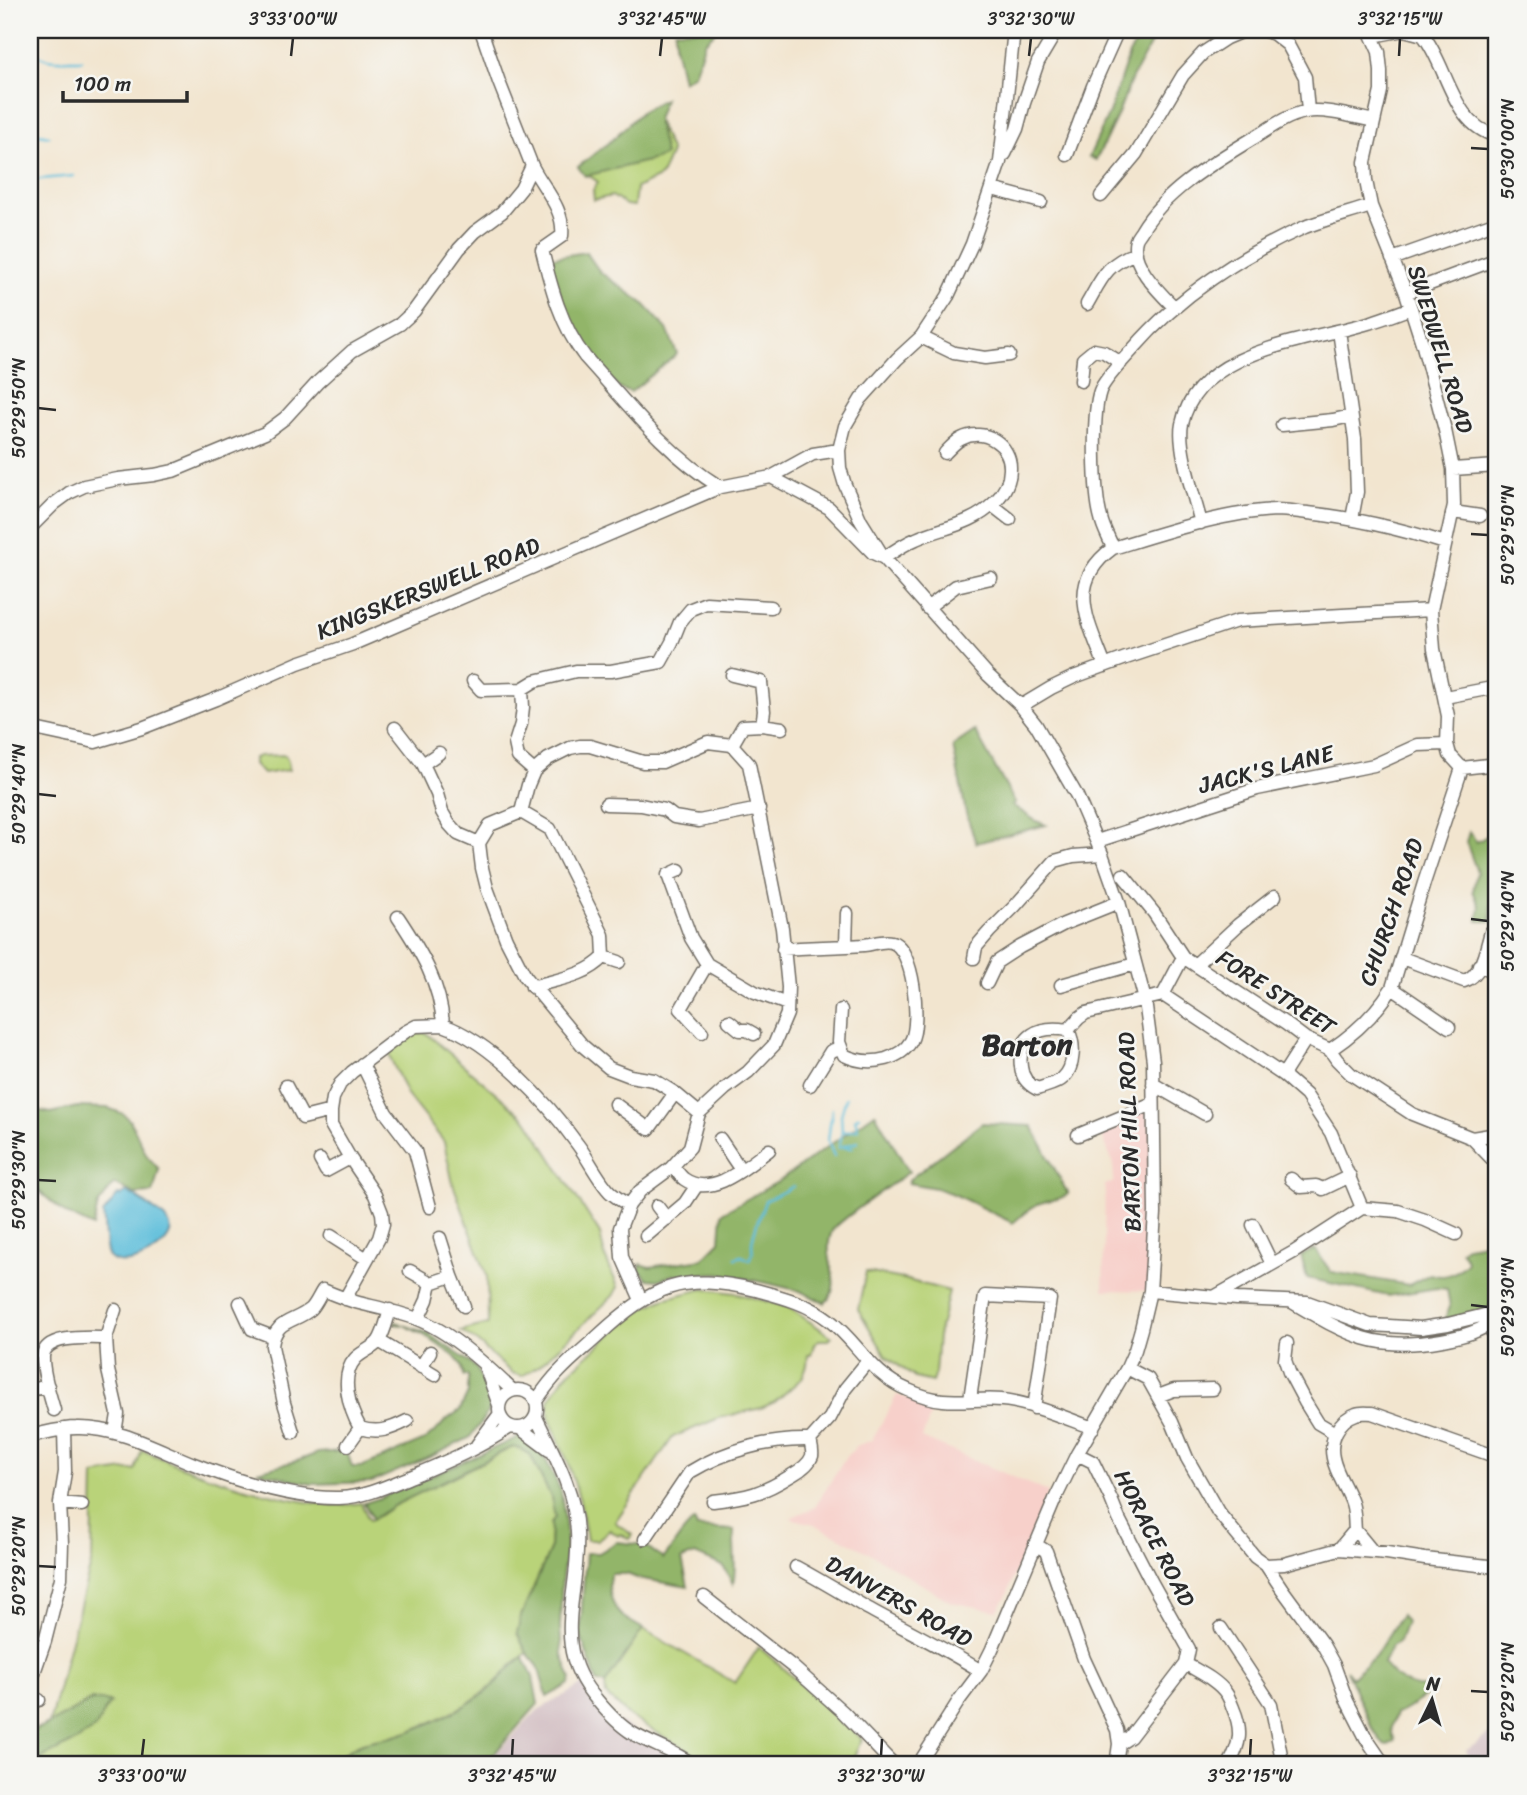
<svg xmlns="http://www.w3.org/2000/svg" width="1527" height="1795" viewBox="0 0 1527 1795" font-family="Sriracha,sans-serif">
	<rect width="100%" height="100%" fill="#f6f6f2"/>
	<filter id="ink" filterUnits="userSpaceOnUse"><feTurbulence type="fractalNoise" baseFrequency=".0143" numOctaves="2"/><feDisplacementMap in="SourceGraphic" scale="14" xChannelSelector="R" yChannelSelector="G"/><feConvolveMatrix kernelMatrix="1 2 1 2 8 2 1 2 1" color-interpolation-filters="sRGB"/></filter>
	<filter id="wash" filterUnits="userSpaceOnUse"><feTurbulence type="fractalNoise" baseFrequency=".00686" numOctaves="4" result="noise"/><feDisplacementMap in="SourceGraphic" scale="28" xChannelSelector="R" yChannelSelector="G"/><feGaussianBlur stdDeviation="1.57" result="paint"/><feColorMatrix in="noise" values="0 0 0 0 0 0 0 0 0 0 0 0 0 0 0 0 0 1.4 0 .05"/><feComposite in="paint" operator="in"/></filter>
	<g filter="url(#wash)">
		<rect width="100%" height="100%" fill="#f2e5cf"/>
		<path fill="#f7d0ca" d="M1153,1104l-3,187 -47,-1 2,-105 9,-3 -1,-18 -14,-37z
			M897,1395l37,11 -12,32 126,54 -42,105 -9,14 -46,-9 -78,-47 -59,-31 -24,-6 25,-11 31,-51 13,-11 13,-5z"/>
		<path fill="#d2bec2" d="M584,1684l29,34 80,47h-208l53,-55z
			M1497,1728v37h-22l-9,-14z"/>
		<path fill="#b9d379" stroke="#727f52" stroke-width="2" d="M657,120l14,32 -10,24 -25,12 -2,18 -8,-1 -14,-9 -18,4 -1,-10 5,-8 -11,-8 69,-15z
			M285,755l3,6 1,9 -26,4 -9,-10v-6l5,-2z
			M425,1032l102,88 73,114 5,23 13,30 -5,9 -73,69 -18,11 -10,-3 -37,-33 -14,-9 27,-7 -1,-48 -34,-92 -9,-42 -37,-47 -20,-45 24,-16z
			M866,1272l37,7 46,12 -11,45 -3,37 -3,9 -17,-4 -29,-22 -28,-47z
			M703,1289l32,4 53,14 44,30 -3,3h-10l-5,4 -3,11h-3l-1,10 -5,13 -27,24 -14,6 -42,10 -46,19 -58,85 17,13 -3,4 -9,-5 -2,2 -8,-6 -13,10h-10l-7,-39 -12,-38 -19,-46v-17l15,-23 56,-51 25,-18 18,-9z
			M513,1447l7,2 10,5 21,43 4,20 -4,6 -1,27 -29,66 -4,17 10,20 -12,9 -20,22 -31,22 -30,15 -26,11 -17,5 -29,6 -9,4 -19,14 -14,4h-287l12,-9 33,-16 32,-37 -19,-3 -42,24 43,-164 2,-85c14,-2 26,-6 41,-5l7,-20c47,21 94,37 144,48 25,5 49,10 75,5l8,17 4,-1 20,-13z
			M643,1629l92,54 24,-36 103,92 -12,26h-141l-15,-11 -64,-37 -24,-22 -1,-11z"/>
		<path fill="#92b569" stroke="#5e704a" stroke-width="2" d="M675,30h42l-12,12 -11,32 -11,7 -8,-35z
			M1145,30h13l-26,48 -15,38 -21,44 -7,-3 20,-44 20,-59z
			M664,99l-7,21 8,35 -9,4 -71,17 -7,-9 35,-28 29,-28z
			M586,252l14,20 43,31 24,26 10,25 -46,38 -11,-3 -29,-30 -18,-26 -24,-75z
			M975,731l40,72 -3,2 24,16 10,4 -70,18 -10,-30 -13,-67z
			M1497,825v67l-5,1 -1,28h-13l2,-14 -7,-16 4,-19 -11,-30 3,-10 8,10 13,-8z
			M77,1107l31,1 16,6 7,8 16,34 12,13 -6,24 -18,1 -21,-10 -16,21 -5,22 -27,-13 -27,-23 -9,-12v-70l21,4z
			M875,1113l34,59c-13,9 -73,51 -77,59 -12,27 14,51 -7,72l-25,-12 -33,-8 -48,-10 -46,2 -15,5 -10,-1 -9,-9 2,-6 9,3 52,-8 18,-18 2,-28 59,-33z
			M982,1123l50,3 36,68c-10,8 -22,5 -32,11 -8,4 -16,12 -23,18l-57,-28 -20,-7 -28,-5 2,-4z
			M1497,1241v62l-15,8 -38,9 6,-13 -3,-18 -10,-1 -49,8 -81,-18 -6,-22 14,-7 16,23 78,13 21,-11c15,5 25,0 36,-10l1,-4 -6,-10 6,-4z
			M395,1322l32,11 40,27 10,9 12,30v11l-8,13 -12,15 -37,18 -60,26 -61,2 -54,-13 43,-11 18,-7 25,-2h4l5,16h9l64,-27 13,-11 7,-8 15,-11 8,-17v-17h-4l-3,-12 -7,-8 -30,-21 -20,-10 -10,-1z
			M519,1437l7,2 9,6 12,17 14,29 5,38v23l-4,25 -2,50 2,28 9,24 -2,5 -22,13 -9,-31 -11,-13 -10,-20 4,-17 29,-66 1,-27 4,-6 -4,-20 -21,-43 -10,-5 -7,-2 -7,3 -113,56 -20,13 -9,-16 16,-5z
			M694,1521l3,7 37,2c-1,18 3,36 -1,54l-10,-18 -28,-12 -13,5 6,28 -51,-9 -10,-4h-16c-5,11 0,29 8,39 5,6 17,11 24,16l-38,55 -8,-2 -17,-48 6,-81h13l18,-11 28,3 18,14c11,-12 18,-28 31,-38z
			M1401,1615l5,7 -7,19 -8,6 -8,16c8,11 20,21 34,24 6,1 11,0 17,2l1,2c-14,6 -27,20 -39,23 -4,9 -7,17 -1,26l-7,5 -5,-1 -11,-16 -26,-58 6,7 23,-21z
			M523,1657l10,20 5,27 -54,61h-164c5,-2 11,-2 15,-5 10,-6 17,-13 28,-17 11,-4 21,-4 32,-7 31,-9 62,-24 88,-42 15,-11 25,-27 40,-37z
			M92,1700l18,2 -14,25 -18,13 -33,16 -12,9h-3v-33l19,-8z"/>
		<path fill="#5cbdda" stroke="#447482" stroke-width="2" d="M127,1192c10,4 15,10 23,15 7,5 17,11 20,19 7,19 -47,49 -61,31 -5,-6 -4,-33 -6,-43l15,-19 3,1z"/>
		<g fill="none" stroke-linecap="round" stroke-linejoin="round">
			<path stroke="#5cbdda" stroke-width="2.5" d="M30,47c13,18 32,12 52,13
				M30,132l19,4
				M30,180l44,-4
				M832,1109l-4,32 6,15
				M842,1132l16,-3 -3,-10 4,-3
				M841,1147l17,-5
				M843,1147l10,1
				M839,1148l3,-16 -1,-17 5,-17
				M736,1258l6,-2 8,4c4,-7 2,-8 2,-16 0,-10 10,-32 13,-43l29,-15"/>
		</g>
	</g>
	<g filter="url(#ink)">
		<g fill="none" stroke-linecap="round" stroke-linejoin="round">
			<g stroke="#716c64" stroke-width="15">
				<path id="minor" d="M1262,30l12,4 14,11 17,32 3,34
					M1369,30l10,22 2,19v20l-16,71 1,19 5,25 35,87 17,53 22,84 8,39 1,36 -23,105 3,39 14,67 -1,28 3,11 12,13 35,-4
					M1373,36l31,-6 19,5c25,31 29,91 74,101
					M1005,154l12,-25 7,-26 14,-41 19,-32
					M1067,155l26,-69 25,-56
					M532,166c11,22 33,43 30,70l-20,14c9,37 19,76 43,107 42,46 81,97 135,130
					M992,189l49,13
					M1101,196l35,-42 47,-79 20,-22 23,-15 19,-8
					M1392,259l105,-37
					M1406,293l91,-34
					M1087,304c15,-26 19,-40 49,-51
					M1174,307c-15,-15 -45,-44 -38,-67 1,-4 4,-6 6,-10 24,-40 71,-67 110,-91 17,-10 33,-23 53,-27 20,-4 49,5 69,9
					M1339,331l16,108 2,53 -5,27
					M921,337l33,16 31,5 24,-3
					M1081,381l2,-22 11,-9 10,2 17,11
					M1282,425l51,-5 18,-4
					M1453,469l44,-3
					M771,477l58,31 44,45 11,5c10,-7 20,-14 32,-19 27,-12 56,-14 78,-36 9,-9 16,-21 16,-34 1,-25 -26,-42 -49,-30 -6,3 -11,9 -16,14
					M992,505l18,14
					M1453,512l27,4
					M1201,523c-6,-24 -24,-76 -19,-99 15,-74 125,-83 183,-100 15,-4 30,-10 46,-16
					M30,528l24,-24 15,-11 15,-7 34,-7 36,-4 19,-4 92,-38 20,-15 33,-36 34,-31 48,-27 14,-13 45,-62 16,-17 27,-20 19,-23 11,-23 -33,-84 -18,-52
					M1113,548c49,-15 112,-36 163,-38 11,0 22,2 32,3 46,5 93,16 137,30
					M927,608l29,-22 35,-8
					M1105,666c-17,-45 -40,-83 8,-118 -4,-10 -10,-20 -12,-30 -7,-24 -9,-104 -1,-127 4,-11 24,-32 33,-42 46,-53 108,-94 172,-122 21,-8 45,-14 66,-21
					M732,675l29,7 3,29 -2,14
					M473,681l8,9 41,-1
					M1445,697l52,-10
					M1021,706l30,-18 23,-11 52,-19 111,-37 194,-11
					M30,728l65,14 47,-14 74,-29 82,-36 55,-19 367,-157 51,-10 42,-23 26,-4
					M395,728l28,36 14,30 5,18 7,12 9,10 21,9
					M732,745l11,-19 19,-1 20,3
					M423,764l16,-11
					M534,771l-16,-14 -3,-14 6,-19 2,-17 -1,-18 13,-8 41,-10h35l50,-9 11,-20 8,-20 11,-13 15,-6 65,4
					M606,804l35,1 24,5 9,7 25,4 60,-12
					M521,812l7,-27 6,-14 14,-12 22,-11 10,-2h10l53,16h19l46,-20 24,3 17,19 33,164 6,59 -1,27 -13,31 -26,27 -23,17 -26,24
					M521,812l-31,13 -11,18 3,25 5,20 19,51 19,37 58,70 26,22 21,8 24,4 21,13 24,20
					M521,812l29,17 53,106 1,22c-19,20 -47,22 -72,30
					M1097,841l160,-52 117,-24 44,-20 29,-1
					M679,870l-11,5 23,63 16,26 48,28 32,12
					M1123,875l31,38 29,44 103,67 20,15 24,11 7,10 14,14 61,40 60,24 25,26
					M398,917c22,33 43,67 45,108 49,17 105,78 135,120 10,13 22,38 33,48 6,5 12,9 18,12
					M846,945l1,-32
					M783,949c27,-2 54,-2 81,-4 9,-1 19,-5 27,-3 23,4 30,81 20,99 -5,9 -15,15 -25,18 -15,4 -28,3 -42,-4l-5,-13 2,-32
					M604,957l15,5
					M974,958l2,-11 13,-15 26,-26 40,-45 18,-5 29,-2
					M1402,958l62,23c18,-5 22,-33 27,-49
					M1195,965l43,-40 37,-29
					M1479,965l18,8
					M987,983l10,-21 23,-15 44,-23 55,-22
					M1061,985l74,-21
					M1392,988l57,39
					M1163,995l120,80 23,20 25,38 31,75 -68,44 -80,45
					M729,1021l11,9h7l7,4
					M1068,1030c7,13 7,37 -5,48 -6,6 -18,8 -26,11 -10,-5 -15,-12 -16,-22 -4,-32 18,-42 47,-37l11,-12 7,-5 77,-18 20,-38
					M702,1032l-21,-23 26,-45
					M1330,1050c24,-16 47,-38 62,-62l32,-105 38,-115
					M362,1064l24,49 29,38 15,56
					M1283,1075l23,-36
					M1153,1084l52,30
					M810,1085l21,-34 9,-3
					M286,1086l17,32 28,-7
					M615,1104l34,25 26,-36
					M1078,1135l75,-31
					M1472,1138l25,-4
					M720,1139l21,31
					M320,1160l6,11 24,-13
					M673,1166c3,4 7,10 11,13 28,20 63,-13 85,-29
					M1291,1179l10,8 15,-1 7,3 27,-13
					M657,1206l10,13
					M1362,1208l36,3 27,9 31,14
					M1253,1225l19,39
					M331,1236l36,23
					M646,1236l39,-33 12,-18
					M410,1271l21,12
					M452,1276l12,30
					M1150,1291l87,8 70,3 63,23 19,1 32,2 27,-4 49,-12
					M345,1299l34,-61 4,-14 -1,-11 -7,-18 -25,-37 -19,-33v-14l2,-13 7,-14 12,-12 53,-40 11,-6 27,-1
					M641,1300l-19,-43 -2,-29 9,-23 11,-14 31,-23 19,-21 9,-34
					M1292,1302c56,33 83,50 150,38 21,-4 39,-8 55,-22
					M240,1303l12,26 21,8
					M115,1310l-9,28 2,32 10,44 -3,19
					M390,1310c-3,9 -6,24 -12,32 -6,7 -17,10 -23,17 -16,18 -5,51 5,69 18,6 31,1 47,-7
					M418,1319l9,-19 4,-17 21,-7 -12,-38
					M1489,1325l8,18
					M379,1341l56,34
					M1287,1343l-2,17 4,12 16,30 13,21 17,10
					M485,1366l14,39
					M421,1367l9,-15
					M1127,1368l21,11 24,43 15,36 31,54 37,45 11,8 16,24 41,56 11,20 13,36 19,37 15,22 7,5
					M499 1409a19 19 0 1 1 38 0a19 19 0 1 1-38 0Z
					M31,1390l17,-4
					M1158,1396l16,-6 39,-1
					M970,1399l15,-103 65,3 -16,109
					M536,1401c7,-10 14,-20 23,-29 12,-13 26,-24 39,-36 54,-50 84,-64 158,-46 26,7 51,13 73,30 30,23 41,54 79,70 11,5 23,9 35,10 20,2 40,-2 59,0 26,2 66,19 91,28
					M54,1410c-4,-15 -12,-38 -11,-54 2,-22 48,-18 63,-18
					M536,1417c17,36 39,73 41,115 4,63 -29,113 20,168 10,12 22,25 35,33 20,12 43,18 61,32
					M521,1429l28,21
					M293,1432l-9,-29 -12,-57c3,-27 22,-23 39,-37 5,-5 8,-13 12,-19 12,5 24,10 36,13 20,5 39,9 58,16 34,13 69,46 95,71
					M30,1436c15,-3 31,-8 47,-8 42,-1 79,21 117,36 43,17 98,35 145,34 27,-1 51,-13 76,-23 33,-14 66,-28 95,-48
					M348,1445l12,-17
					M477,1445l22,-30
					M1077,1454l16,8 18,37 8,20 33,64 37,66 -3,15 -56,73 -11,7
					M713,1501c34,-4 49,-7 79,-26 7,-4 17,-10 20,-19 1,-5 -1,-11 -2,-16
					M60,1503l22,2
					M1355,1530c-1,-9 0,-18 -3,-27 -5,-15 -16,-29 -19,-45 -4,-18 5,-38 23,-44 5,-2 11,-1 16,-1l125,44
					M645,1539l45,-67c36,-22 79,-33 120,-32l20,-22 15,-29 22,-27
					M1035,1544l11,7 38,108 33,71 2,14 -3,21
					M1339,1549l16,-19 18,22
					M1266,1565l18,-1 55,-15 48,4 38,6 72,8
					M796,1567c24,13 47,27 71,41 38,21 77,40 114,63
					M704,1597l89,70 50,45 51,53
					M1221,1628l50,76 12,61
					M1186,1664c13,8 31,16 40,29 3,4 5,10 7,15 10,23 7,36 -4,57
					M30,1684l15,-43 16,-63 1,-35 -2,-40 5,-31 -1,-43
					M30,1697l9,3
					M918,1765l42,-66 21,-28 11,-22 63,-150 22,-45 50,-86 8,-18 6,-21 9,-38 5,-78 -2,-152 -8,-61 -26,-98 -17,-48 -25,-58 -41,-71 -15,-19 -33,-31 -104,-117 -23,-37 -16,-36 -5,-17 -1,-18 6,-24 16,-27 36,-40 24,-22 27,-41 24,-52 28,-82 14,-132"/>
			</g>
			<use href="#minor" stroke="#fff" stroke-width="12"/>
		</g>
	</g>
	<path fill="none" stroke="#2b2b2b" stroke-width="2.5" d="M291,56l2,-18M660,56l2,-18M1029,56l2,-18M1399,56l1,-18M1471,148l17,1M38,408l18,2M1471,534l17,1M38,794l18,2M1471,919l17,2M38,1180l18,1M1471,1305l17,2M38,1566l18,1M1471,1691l17,1M142,1756l2,-17M512,1756l1,-17M881,1756l1,-17M1250,1756l1,-17"/>
	<g text-anchor="middle" stroke-width="5" stroke-linejoin="round" paint-order="stroke">
		<g font-size="23" fill="#2b2b2b" stroke="#f6f6f2">
			<text transform="translate(1441 349) rotate(73)" y="8">SWEDWELL ROAD</text>
			<text transform="translate(428 588) rotate(-22)" y="8">KINGSKERSWELL ROAD</text>
			<text transform="translate(1266 769) rotate(-14)" y="8">JACK'S LANE</text>
			<text transform="translate(1391 912) rotate(-71)" y="8">CHURCH ROAD</text>
			<text transform="translate(1276 992) rotate(33)" y="8">FORE STREET</text>
			<text transform="translate(1129 1132) rotate(-92)" y="8">BARTON HILL ROAD</text>
			<text transform="translate(1155 1538) rotate(63)" y="8">HORACE ROAD</text>
			<text transform="translate(899 1601) rotate(29)" y="8">DANVERS ROAD</text>
		</g>
		<g font-size="30" font-weight="bold" fill="#2b2b2b" stroke="#f6f6f2">
			<text x="1027" y="1055">Barton</text>
		</g>
	</g>
	<rect width="1527" height="1795" fill="none" stroke="#f6f6f2" stroke-width="77"/>
	<g transform="translate(1432 1700) rotate(5)" stroke="#f6f6f2" stroke-width="5" paint-order="stroke">
	<path d="M0-5L12 26L0 18L-12 26Z" fill="#2b2b2b"/>
	<text y="-10" font-size="19" font-weight="bold" text-anchor="middle" fill="#2b2b2b">N</text>
	</g>
	<path d="M63 91v10h124v-10" fill="none" stroke="#2b2b2b" stroke-width="3.5"/>
	<text x="74" y="91" font-size="21" fill="#2b2b2b" stroke="#f6f6f2" stroke-width="5" paint-order="stroke">100 m</text>
	<rect x="38" y="38" width="1450" height="1718" fill="none" stroke="#2b2b2b" stroke-width="2.5"/>
	<g font-size="18" text-anchor="middle" fill="#2b2b2b">
		<text x="293" y="25">3°33'00"W</text>
		<text x="662" y="25">3°32'45"W</text>
		<text x="1031" y="25">3°32'30"W</text>
		<text x="1400" y="25">3°32'15"W</text>
		<text transform="translate(1508 149) rotate(-90)" y="6">50°30'00"N</text>
		<text transform="translate(19 408) rotate(-90)" y="6">50°29'50"N</text>
		<text transform="translate(1508 535) rotate(-90)" y="6">50°29'50"N</text>
		<text transform="translate(19 794) rotate(-90)" y="6">50°29'40"N</text>
		<text transform="translate(1508 921) rotate(-90)" y="6">50°29'40"N</text>
		<text transform="translate(19 1180) rotate(-90)" y="6">50°29'30"N</text>
		<text transform="translate(1508 1307) rotate(-90)" y="6">50°29'30"N</text>
		<text transform="translate(19 1566) rotate(-90)" y="6">50°29'20"N</text>
		<text transform="translate(1508 1692) rotate(-90)" y="6">50°29'20"N</text>
		<text x="142" y="1782">3°33'00"W</text>
		<text x="512" y="1782">3°32'45"W</text>
		<text x="881" y="1782">3°32'30"W</text>
		<text x="1250" y="1782">3°32'15"W</text>
	</g>
</svg>
